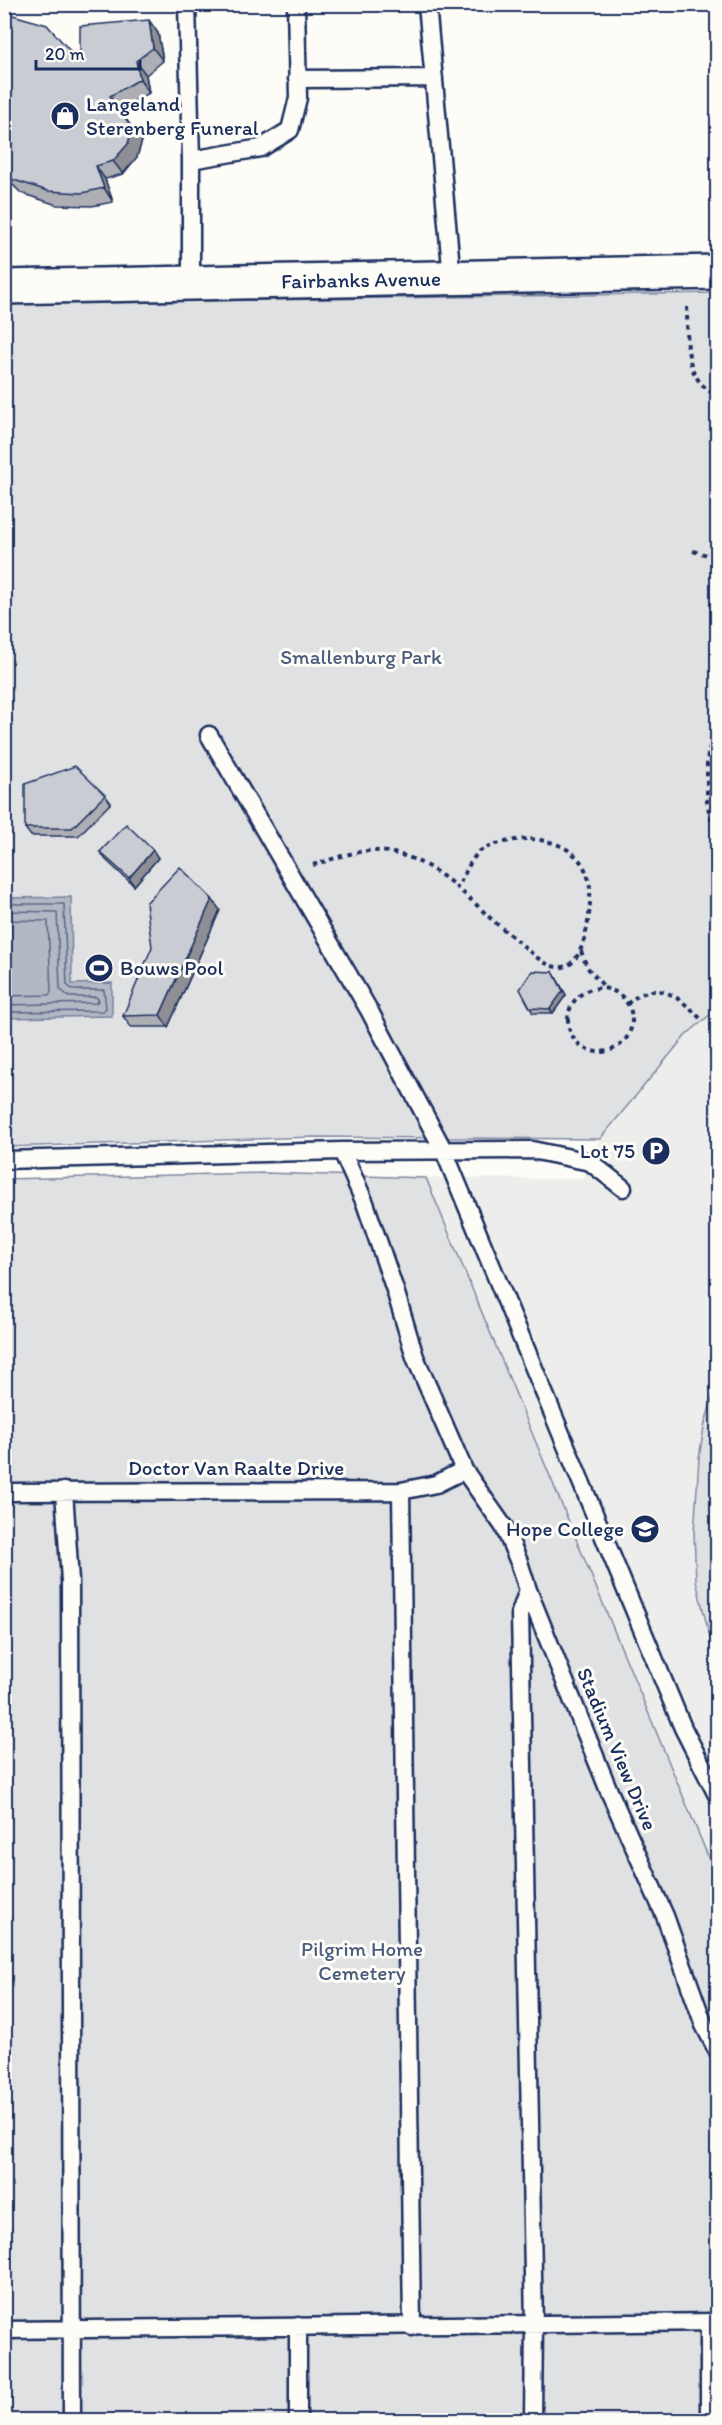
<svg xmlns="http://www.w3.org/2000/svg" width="722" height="2425" viewBox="0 0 722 2425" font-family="Itim,sans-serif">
	<rect width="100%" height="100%" fill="#fdfcf7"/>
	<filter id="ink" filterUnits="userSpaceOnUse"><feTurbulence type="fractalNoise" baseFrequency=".0167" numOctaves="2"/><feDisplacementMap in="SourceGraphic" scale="12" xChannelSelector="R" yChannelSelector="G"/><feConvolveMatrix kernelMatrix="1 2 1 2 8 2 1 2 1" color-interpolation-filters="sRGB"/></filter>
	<g filter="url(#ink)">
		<path fill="#edeeec" d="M717,1009v869l-291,-700 158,1 16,-40 86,-104z"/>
		<path fill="#e0e1e3" stroke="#7e88a0" stroke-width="1.5" d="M717,293v716l-31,26 -86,104 -286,-2 -309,10 -1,-843z
			M265,1173l161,5 291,700v542h-712l-1,-1241z
			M717,1382l1,284h-1l-21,-85 -2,-48 5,-75 5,-31z"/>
		<path fill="#b3b8c5" stroke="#76819c" stroke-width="1.5" d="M71,897l1,87 40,-1v33l-107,2v-120z"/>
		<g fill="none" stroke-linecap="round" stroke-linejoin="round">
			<path stroke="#586687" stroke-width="1.5" d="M4,904h60l3,81 6,5h31l2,18 -3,3 -99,1
				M4,911l53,1 3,77 9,8h27l3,3 -3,3 -92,2
				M4,920l44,1 3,71 -2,3 -45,1"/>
			<g stroke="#1b2f5e" stroke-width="21">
				<path id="lane" d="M187,4l4,156
					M427,4l25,274
					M297,79l137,-1
					M191,284v-124l70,-12 29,-18 8,-32 -2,-94
					M209,735l160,275 75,141 239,577 35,69
					M342,1151l23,52 30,87 20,67 49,113 40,57 15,35 9,28 81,201 56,125 39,109 14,27
					M4,1160l338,-9 190,-1 58,12 33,26
					M64,1491l6,90 2,839
					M401,1491l11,836
					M4,1492l397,-1 35,-7 28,-14
					M528,1590l-8,23 14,712 -1,95
					M709,2322v98
					M298,2326v94
					M4,2330l714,-8"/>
			</g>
			<g stroke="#1b2f5e" stroke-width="38">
				<path id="secondary" d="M4,287l714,-15"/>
			</g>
			<path stroke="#1b2f5e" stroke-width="4" stroke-dasharray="4.5 4.5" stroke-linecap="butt" d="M687,307c1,34 -5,72 31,89
				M693,551l25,7
				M718,710l-11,50v44l11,37
				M313,865c21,-6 44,-16 66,-14 44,3 77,34 107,63 13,13 28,23 42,36 9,8 22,19 35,17 24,-3 30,-67 26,-86 -1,-6 -5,-15 -9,-20 -12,-16 -35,-22 -53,-22 -11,0 -39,5 -48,13 -9,8 -15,24 -21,35
				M581,951l6,16 19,22
				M568 1020a32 32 0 1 1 64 0a32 32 0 1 1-64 0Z
				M627,1004c31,-28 53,-6 76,17
				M718,1510l-2,50 2,20"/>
			<use href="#lane" stroke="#fdfcf7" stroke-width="16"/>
			<use href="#secondary" stroke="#fdfcf7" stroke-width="33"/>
		</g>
		<path fill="#adafb5" stroke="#1b2f5e" stroke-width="1.5" d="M4,19l76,43 78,-29 5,28 -17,14 3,18 -30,17 23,31 -5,16 -14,17 -18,5 8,23 -21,4 -35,-1 -36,-12 -17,-17z
			M105,795l6,8 -33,33h-47l-6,-8z
			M100,852l58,6 -24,28 -28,-26z
			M220,910l-52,117h-37l-8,-11z
			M553,972l13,23 -13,18h-20l-3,-5z"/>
		<path fill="#8d8f94" stroke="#1b2f5e" stroke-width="1.5" d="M149,20l9,13 5,28 -10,-13z
			M136,61l10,14 3,18 -9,-14z
			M132,128l10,13 -5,16 -14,17 -10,-13z
			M96,166l9,13 8,23 -9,-14z
			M153,850l5,8 -24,28 -5,-8z
			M212,899l8,11 -52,117 -8,-12z
			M553,972l13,23 -13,18 -3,-4z"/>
		<path fill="#c9ccd3" stroke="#1b2f5e" stroke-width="1.5" d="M6,13l41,12 33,37v-36l69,-6 4,28 -17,13 4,18 -30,17 22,32 -4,16 -15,17 -17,5 8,22 -22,5 -34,-2 -37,-12 -7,-7v-153z
			M75,766l30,29 -33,33h-47v-44z
			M126,824l27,26 -24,28 -29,-26z
			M180,867l32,32 -52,116 -37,1 29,-69 -6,-44z
			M532,971l21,1 10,19 -13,18 -20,-1 -10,-19z"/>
	</g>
	<defs>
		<g id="shop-disc" transform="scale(1.5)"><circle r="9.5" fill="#1b2f5e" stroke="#fdfcf7"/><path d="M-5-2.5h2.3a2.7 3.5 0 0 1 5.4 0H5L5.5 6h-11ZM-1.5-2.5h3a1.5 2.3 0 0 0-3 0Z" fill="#fff"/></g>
		<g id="stadium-disc" transform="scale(1.5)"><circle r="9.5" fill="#1b2f5e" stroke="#fdfcf7"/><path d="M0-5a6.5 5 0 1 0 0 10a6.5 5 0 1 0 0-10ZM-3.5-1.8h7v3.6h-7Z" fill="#fff"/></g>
		<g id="parking-disc" transform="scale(1.5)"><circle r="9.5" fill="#1b2f5e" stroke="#fdfcf7"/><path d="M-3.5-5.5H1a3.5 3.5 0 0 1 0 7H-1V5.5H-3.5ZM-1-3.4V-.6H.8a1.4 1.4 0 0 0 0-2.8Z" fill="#fff"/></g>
		<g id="university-disc" transform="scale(1.5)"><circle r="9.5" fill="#1b2f5e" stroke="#fdfcf7"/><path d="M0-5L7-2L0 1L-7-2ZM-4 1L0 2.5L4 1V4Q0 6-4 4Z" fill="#fff"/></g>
	</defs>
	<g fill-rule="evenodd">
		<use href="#shop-disc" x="65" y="116"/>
		<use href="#stadium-disc" x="99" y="968"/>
		<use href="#parking-disc" x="656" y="1151"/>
		<use href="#university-disc" x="645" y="1529"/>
	</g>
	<g text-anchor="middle" stroke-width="6" stroke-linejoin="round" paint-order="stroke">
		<g font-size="21" fill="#1b2f5e" stroke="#fdfcf7" text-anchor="start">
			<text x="86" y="111">Langeland<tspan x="86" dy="24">Sterenberg Funeral</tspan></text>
			<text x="120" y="975">Bouws Pool</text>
			<text x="635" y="1158" text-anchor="end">Lot 75</text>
			<text x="624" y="1536" text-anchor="end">Hope College</text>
		</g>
		<g font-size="21" fill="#1b2f5e" stroke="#fdfcf7">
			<text transform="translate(361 280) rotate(-1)" y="7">Fairbanks Avenue</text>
			<text x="236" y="1475">Doctor Van Raalte Drive</text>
			<text transform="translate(617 1749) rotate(67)" y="7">Stadium View Drive</text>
		</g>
		<g font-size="21" fill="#4c5c7f" stroke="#fdfcf7">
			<text x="361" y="664">Smallenburg Park</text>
			<text x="362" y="1956">Pilgrim Home<tspan x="362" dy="24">Cemetery</tspan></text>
		</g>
	</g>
	<rect width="722" height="2425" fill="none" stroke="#fdfcf7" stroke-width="24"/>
	<rect x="12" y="12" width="698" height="2401" fill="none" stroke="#1b2f5e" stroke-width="2" filter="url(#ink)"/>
	<path d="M36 60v9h104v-9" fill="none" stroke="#1b2f5e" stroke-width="3"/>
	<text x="45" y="60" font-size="18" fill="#1b2f5e" stroke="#fdfcf7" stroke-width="4.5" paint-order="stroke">20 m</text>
</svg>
